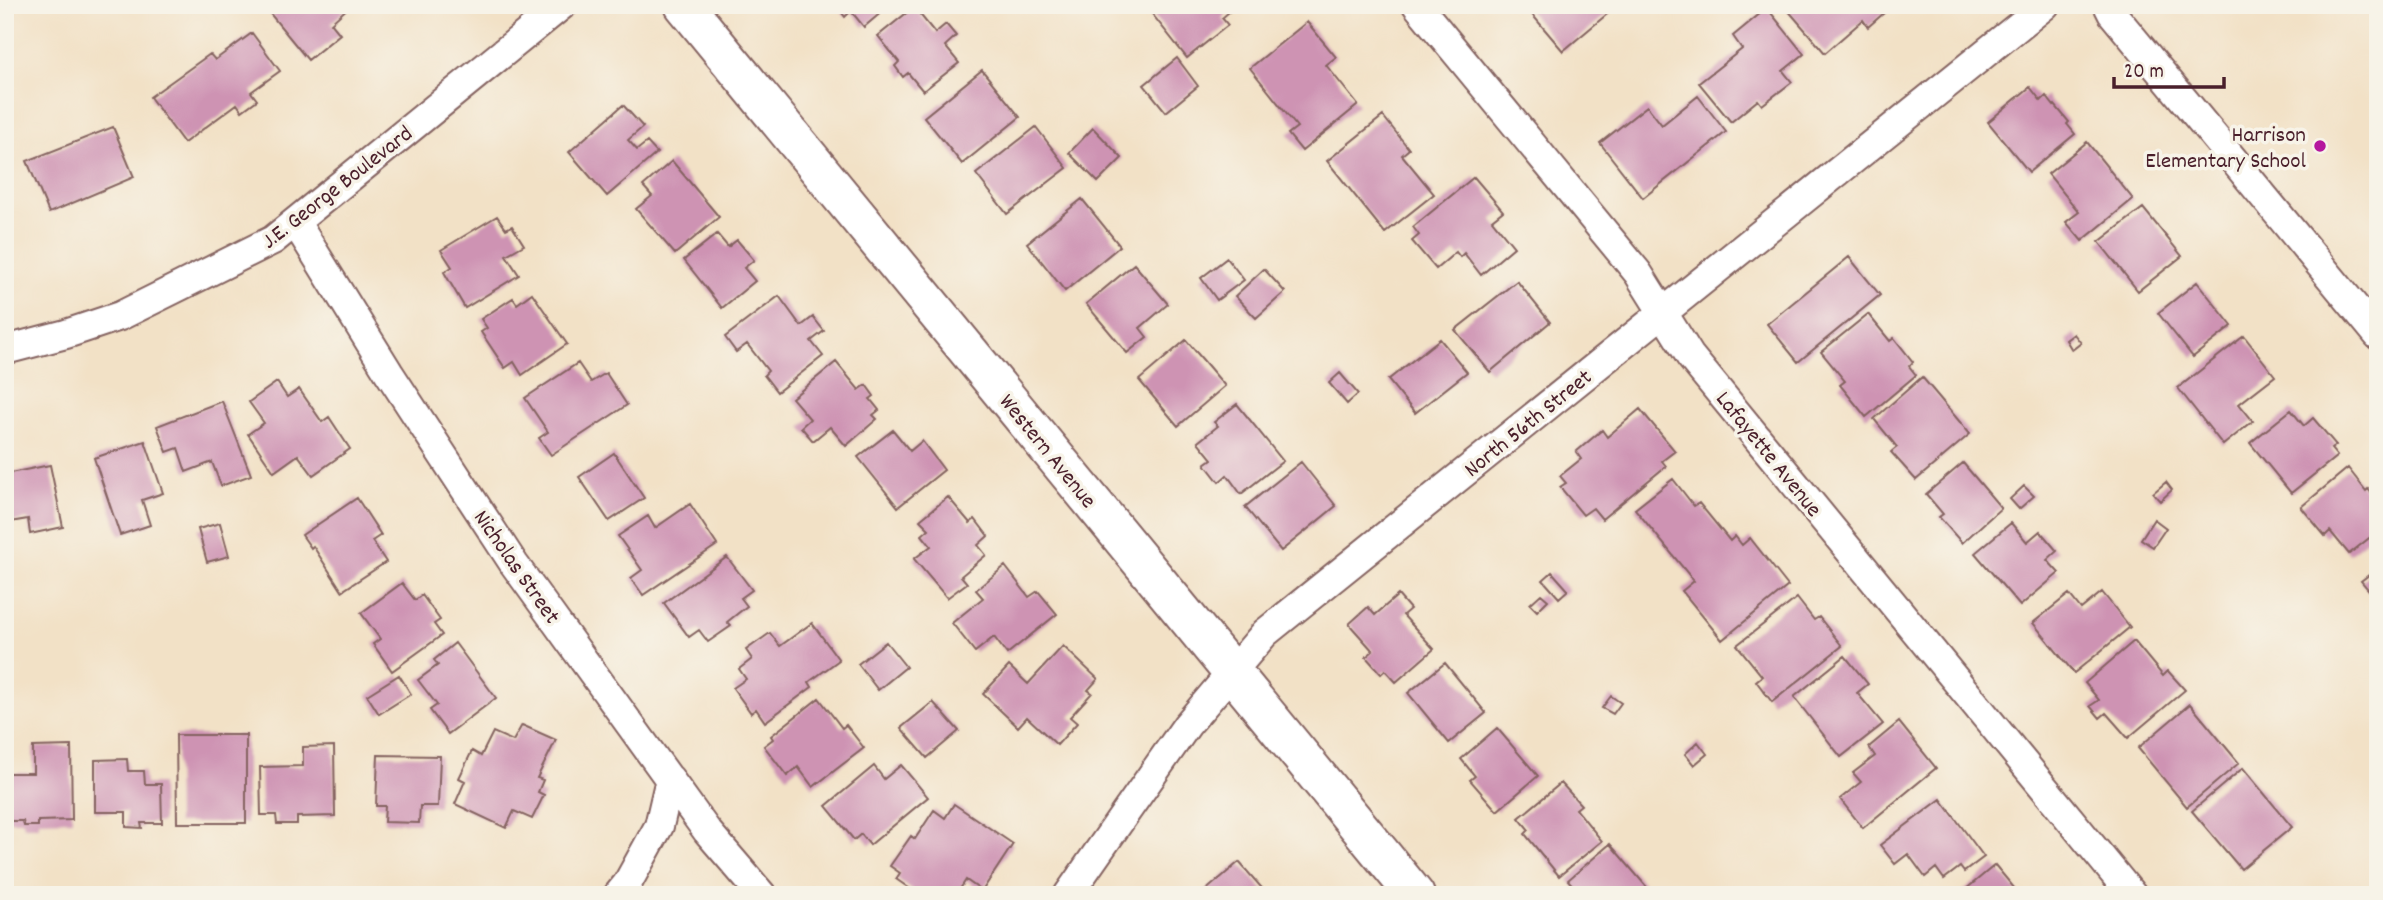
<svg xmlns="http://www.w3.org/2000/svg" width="2383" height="900" viewBox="0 0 2383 900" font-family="Dekko,sans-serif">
	<rect width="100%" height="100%" fill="#f7f3e8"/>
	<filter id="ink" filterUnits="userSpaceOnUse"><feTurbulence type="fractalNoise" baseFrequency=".0143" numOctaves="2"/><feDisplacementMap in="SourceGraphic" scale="14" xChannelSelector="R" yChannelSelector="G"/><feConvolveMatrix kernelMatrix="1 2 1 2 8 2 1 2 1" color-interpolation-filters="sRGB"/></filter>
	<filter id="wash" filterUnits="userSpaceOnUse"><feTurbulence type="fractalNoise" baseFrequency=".00686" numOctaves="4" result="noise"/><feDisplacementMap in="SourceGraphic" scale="28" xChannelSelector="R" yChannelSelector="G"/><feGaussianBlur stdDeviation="1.57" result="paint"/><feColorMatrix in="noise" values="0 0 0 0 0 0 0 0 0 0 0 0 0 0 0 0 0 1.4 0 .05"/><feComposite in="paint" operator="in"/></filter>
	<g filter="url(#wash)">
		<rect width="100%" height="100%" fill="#f2e1c6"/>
		<g id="blocks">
			<path fill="#ce93b3" d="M263,5h88l-20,18 9,11 -32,26z
				M836,5h54l-26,22 -13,-16 -6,6z
				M1145,5h81l4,6 -8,7 6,7 -41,33z
				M1524,5h94l-55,46z
				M1791,5h102l-25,22 -5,-7 -38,33 -38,-44z
				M914,7l21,26 11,-9 10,12 -11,10 14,17 -36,28 -15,-18 -5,4 -8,-11 4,-4 -21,-26z
				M1767,8l37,46 -21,17 9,11 -30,23 -4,-5 -27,22 -32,-39 43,-34 -9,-13z
				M1307,22l29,35 -10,8 32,40 -56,46 -14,-17 9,-7 -47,-59z
				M252,33l28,38 -29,21 6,8 -15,11 -5,-7 -53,39 -34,-46 60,-43 5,6z
				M1177,58l21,28 -32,26 -22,-27z
				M982,70l38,47 -58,47 -38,-47z
				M2030,87l11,14 5,-5 8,10 1,-1 14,17 -2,2 8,10 -46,38 -41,-50z
				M1698,96l28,36 -83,66 -43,-55 47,-37 15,19z
				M623,105l20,22 -15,13 9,10 10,-8 10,11 -50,43 -38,-44z
				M1383,116l26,33 -7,6 32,39 -49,39 -58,-72z
				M113,127l21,50 -85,36 -22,-52z
				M1036,127l31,41 -60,46 -31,-40z
				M1093,128l29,30 -24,24 -29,-29z
				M2087,142l46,57 -51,42 -16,-19 13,-10 -31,-38z
				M672,161l47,56 -44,37 -39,-45 16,-13 -9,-10z
				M1474,177l29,34 -11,9 22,27 -33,28 -17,-22 -4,4 -4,-5 -20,17 -24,-28 7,-6 -6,-8z
				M1082,199l38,47 -55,45 -38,-48z
				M2143,208l39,48 -44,35 -39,-49z
				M497,216l9,13 6,-3 12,19 -18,10 13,20 -54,33 -21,-36 8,-5 -11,-17z
				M717,234l11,13 9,-7 17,20 -10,8 11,13 -33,27 -38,-48z
				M1849,257l31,38 -82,67 -31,-38z
				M1227,258l17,22 -27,20 -16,-22z
				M1134,264l34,40 -28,24 7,9 -20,16 -41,-49z
				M1264,269l21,23 -29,26 -21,-22z
				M1517,281l33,41 -60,50 -35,-42z
				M2197,282l35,44 -39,31 -35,-44z
				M532,293l35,51 -45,31 -8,-13 -9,6 -24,-36 6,-4 -6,-9 32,-21 4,6z
				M779,296l22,30 12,-9 11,14 -13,10 12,15 -46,36 -13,-17 4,-4 -21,-27 -11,8 -11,-15z
				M1868,314l22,27 4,-3 19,24 -4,4 7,9 -50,42 -26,-32 5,-4 -24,-29z
				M2074,334l7,9 -9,7 -6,-10z
				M2244,336l31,40 -36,28 14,17 -30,24 -45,-57z
				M1440,339l27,33 -52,41 -27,-33z
				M1186,340l39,46 -47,40 -39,-46z
				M836,362l23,28 7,-5 8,11 -4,3 9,11 -6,5 4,4 -31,27 -16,-19 -17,14 -12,-14 9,-8 -18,-21z
				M578,363l13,19 15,-9 21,32 -76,50 -12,-17 9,-6 -23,-34z
				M1340,373l18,21 -11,10 -18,-21z
				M1922,377l48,57 -54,46 -25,-28 6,-5 -23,-28z
				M277,382l10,15 12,-8 23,33 7,-5 21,32 -37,26 -15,-20 -24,17 -26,-38 16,-11 -15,-21z
				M222,401l29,74 -30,11 -9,-24 -26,10 -8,-24 -11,4 -10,-26z
				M1237,404l46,57 -42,33 -14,-19 -8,7 -14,-18 7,-5 -14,-17 20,-16 -4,-4z
				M1640,409l35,42 -13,10 4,5 -64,53 -9,-11 -10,7 -23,-28 6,-4 -6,-7 21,-17 -5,-7 26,-22 5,7z
				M2291,410l13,16 9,-8 23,27 -5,4 6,7 -46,37 -41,-50z
				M893,430l17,21 12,-10 22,29 -46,37 -40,-50z
				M145,441l18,52 -21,7 8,25 -30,10 -26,-77z
				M614,453l30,45 -35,23 -30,-44z
				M1301,462l35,44 -55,45 -36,-44z
				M1963,463l38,45 -39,35 -23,-26 4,-3 -17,-20z
				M50,465l13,62 -33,7 -2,-15 -18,3 -5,-24v-24z
				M2348,468l18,23 2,-2 10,11v31l-29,23 -19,-23 -5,5 -24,-29z
				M1673,479l21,27 5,-3 31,38 5,-5 7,9 8,-7 38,48 -66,54 -40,-49 12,-10 -59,-72z
				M2166,482l6,8 -12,11 -7,-8z
				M2024,486l10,10 -15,13 -9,-10z
				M948,497l22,26 5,-4 13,17 -10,9 8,10 -25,21 6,7 -20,15 -33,-39 17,-13 -9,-11 7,-6 -9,-9z
				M357,498l24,37 -9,6 14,21 -44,29 -29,-45 -2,2 -9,-13z
				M690,504l27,41 -74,50 -12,-17 11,-8 -24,-34 30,-20 7,12z
				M2154,519l12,9 -13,19 -12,-8z
				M220,523l9,33 -22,6 -9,-33z
				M2011,523l16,19 13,-11 17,20 -10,9 12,13 -39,33 -45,-53z
				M727,557l25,33 -11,8 6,8 -20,16 4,4 -23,16 -9,-12 -10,7 -25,-34z
				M1005,566l24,31 9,-6 19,23 -50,40 -13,-17 -19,15 -23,-29 31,-25 -7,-8z
				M2378,568v33l-17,-20z
				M1552,572l16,18 -9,8 -16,-18z
				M402,583l13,17 7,-5 18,25 -6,4 8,11 -50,36 -19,-27 7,-5 -19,-26z
				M2102,592l28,35 -56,46 -41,-50 36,-29 12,15z
				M1541,594l7,6 -11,11 -7,-7z
				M1398,595l12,14 -7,6 31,34 -38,33 -11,-12 -4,4 -15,-17 7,-6 -24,-27 19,-17 7,8z
				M1797,598l17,22 5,-3 23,29 -70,56 -16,-21 6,-5 -25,-31z
				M812,623l27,37 -30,22 3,5 -47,35 -9,-13 -5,4 -18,-25 13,-9 -7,-10 13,-10 -6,-9 24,-17 10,13z
				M2134,641l29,35 5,-5 17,19 -57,48 -22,-25 -6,5 -10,-12 9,-6 -14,-17z
				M886,642l20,25 -28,23 -20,-26z
				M455,643l41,55 -48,36 -18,-24 7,-5 -19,-25 20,-15 -4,-5z
				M1063,646l35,33 -10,11 4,3 -22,24 7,6 -20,22 -30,-28 -9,10 -35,-33 26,-28 19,18z
				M1845,656l23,28 -11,9 26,31 -42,33 -47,-60z
				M1445,663l41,50 -37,30 -41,-50z
				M399,675l12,19 -32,20 -12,-19z
				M1611,696l10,7 -8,11 -11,-6z
				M819,698l23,30 4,-3 18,23 -51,39 -15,-20 -11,9 -23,-30 9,-7 -2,-3z
				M933,702l26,29 -32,27 -26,-30z
				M2190,704l49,59 -52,44 -49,-59z
				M1899,722l37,46 -73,60 -23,-29 21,-17 -8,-9 22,-17 -6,-9z
				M522,725l34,15 -19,38 6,2 -5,12 6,3 -12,24 -18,-8 -8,17 -51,-24 10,-23 -6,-3 13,-27 9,5 12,-24 20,9z
				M1497,728l41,48 -41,35 -27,-31 5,-4 -14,-17z
				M176,735h70v88h-69z
				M1698,742l9,12 -13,11 -9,-11z
				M71,746l1,74 -34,1v5h-14l-1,-5h-18v-48h28v-26z
				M334,746l1,70 -38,1v7h-20l-1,-9h-15l-1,-48 43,-1v-19z
				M378,755l62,1 -2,50h-18l-1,17 -35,-1 1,-16h-9z
				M127,759l1,12h16l1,13h16l1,39h-21l1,5 -16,-1v-15h-31v-52z
				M901,765l27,32 -58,48 -9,-11 -7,6 -28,-34 48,-40 10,13z
				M2243,768l49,59 -51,42 -49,-58z
				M1561,783l20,22 -5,4 26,32 -43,35 -34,-42 4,-4 -10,-12z
				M1941,799l43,58 -20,15 -4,-5 -16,12 -8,-11 -11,9 -17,-23 -13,10 -15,-19z
				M954,804l59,40 -31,47 -16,-11 -10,15h-37l-23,-16 4,-6 -10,-7 21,-30 4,3 19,-29 11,8z
				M1610,844l41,48 -3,3h-67l-13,-15z
				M1239,862l29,33h-61l-3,-3z
				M1995,865l25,30h-61z"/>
		</g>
	</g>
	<g filter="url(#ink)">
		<use href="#blocks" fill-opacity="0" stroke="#856361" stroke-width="2"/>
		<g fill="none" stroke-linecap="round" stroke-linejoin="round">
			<g stroke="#856361" stroke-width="32">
				<path id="street" d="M1417,5l221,268 52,83 442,539
					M2108,5l4,8 266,322
					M296,223l93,150 125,191 193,267 55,64
					M5,350l61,-16 54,-18 153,-76 289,-235
					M618,895l9,-11 32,-58 11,-47
					M1068,895l119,-170 78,-92 780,-628"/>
			</g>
			<g stroke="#856361" stroke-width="42">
				<path id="secondary" d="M684,5l731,890"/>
			</g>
			<use href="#street" stroke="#fff" stroke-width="28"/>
			<use href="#secondary" stroke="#fff" stroke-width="38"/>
		</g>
	</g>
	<circle fill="#b5179e" stroke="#f7f3e8" stroke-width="2.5" cx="2320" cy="146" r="7"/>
	<g text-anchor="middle" stroke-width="7" stroke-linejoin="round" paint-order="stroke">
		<g font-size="23" fill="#4a1f2b" stroke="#f7f3e8" text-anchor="end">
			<text x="2306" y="141">Harrison<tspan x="2306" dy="26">Elementary School</tspan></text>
		</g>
		<g font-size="23" fill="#4a1f2b" stroke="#f7f3e8">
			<text transform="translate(336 186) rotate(-38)" y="8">J.E. George Boulevard</text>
			<text transform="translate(1527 422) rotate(-39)" y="8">North 56th Street</text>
			<text transform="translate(1049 450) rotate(51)" y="8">Western Avenue</text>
			<text transform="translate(1770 453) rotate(51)" y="8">Lafayette Avenue</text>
			<text transform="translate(518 566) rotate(55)" y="8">Nicholas Street</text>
		</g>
	</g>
	<rect width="2383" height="900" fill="none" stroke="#f7f3e8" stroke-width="28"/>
	<path d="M2114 77v10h110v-10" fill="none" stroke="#4a1f2b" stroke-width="3.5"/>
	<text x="2124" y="77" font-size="21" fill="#4a1f2b" stroke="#f7f3e8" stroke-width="5" paint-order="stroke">20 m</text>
</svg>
